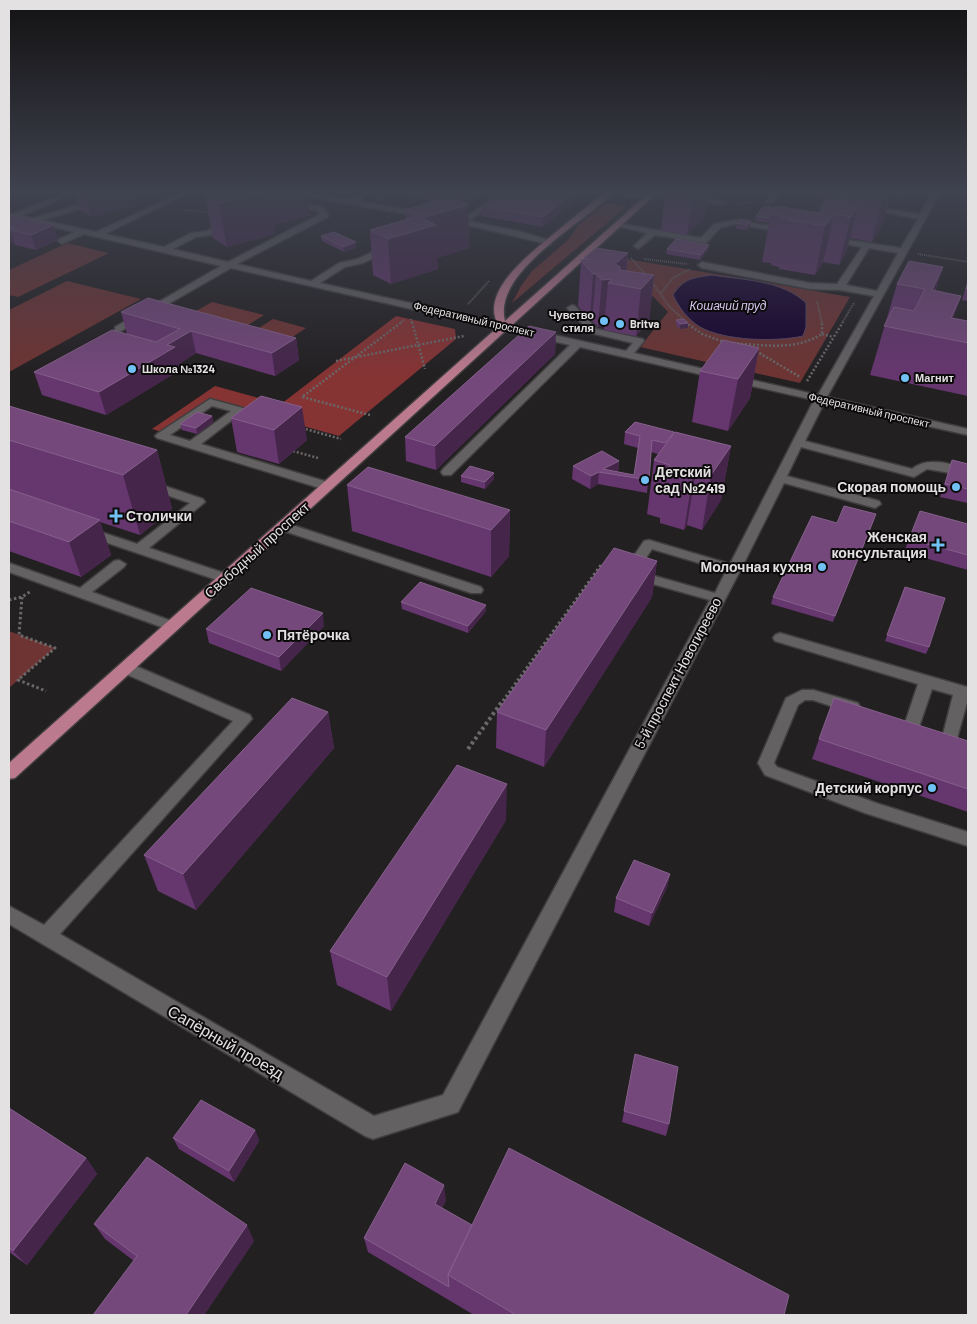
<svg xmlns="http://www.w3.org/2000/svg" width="977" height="1324" viewBox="0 0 977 1324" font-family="Barlow,sans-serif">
	<rect width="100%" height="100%" fill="#232022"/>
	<path fill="#6e3433" d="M786,191h51l-8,9 -45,-7z
		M606,203l21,3 -115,97 9,-17 11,-15 37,-32 9,-14z
		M67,243l42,10 -91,44 -9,-2v-25z
		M615,257l235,40 -50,86 -160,-36 28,-35 -23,-24 -51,-11z
		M67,281l74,18 -132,73v-62z
		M212,302l52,13 -22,14 -53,-14z
		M273,319l33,9 -15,10 -34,-9z
		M9,631l46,17 -46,40z"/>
	<path fill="#863333" d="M396,316l59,13 1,10 -117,97 -130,-36 -47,32 -10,-3 63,-43 66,18z"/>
	<path fill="#15002d" stroke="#534463" d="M712,275c31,5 70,5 94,28v24l-3,9c-28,6 -78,5 -103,-9 -13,-8 -21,-20 -27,-32 11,-17 20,-17 39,-20z"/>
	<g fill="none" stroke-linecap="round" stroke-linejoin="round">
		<g stroke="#403e3f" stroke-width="3">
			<path id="minor" d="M69,191h10l-57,25 11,2 75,-22 -1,-5h8v8l-72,21 53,12 88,-41h9l-88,43 59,13 27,-14 16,-2 22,-11 4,2 -1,2 -20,11 -16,2 -23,12 55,13 92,-48 -4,-4 -31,-4v-4l36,4 7,7v4l-91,47 74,17 28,-18 18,-4 25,-11 3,1v4l-22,10 -18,4 -25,16 306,68 7,-8 -42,-10 -24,-25 5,-3 3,1 22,23 46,10 1,2 -10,12 184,42 56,-99 -34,-6 -30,-1 -108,-21 -4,-3 4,-3 108,21 27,1 25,-37 -34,-6v-4l73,11 17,-29 -51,-10h-3v-4l56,9 13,-23h8l-114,206 141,32v6l-144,-32 -19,38 107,28c16,-13 37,-5 56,-1v8l-41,-7 -13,8 -113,-30 -14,29 92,25 2,3 -6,4 -91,-25 -43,86 -283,543 -85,27 -8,-3 -356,-212v-18l35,19 189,-204 -112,-49 -3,-4 3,-4 5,-1 5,1 119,51 2,4 -192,215 314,182 69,-21 267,-495 -86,-24 -2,-3 22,-32 5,-1 81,24 84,-164 -234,-53 -129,128h-8l-2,-3 2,-3 127,-124 -339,-77 -110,63h-6v-4l106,-61 -137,-32 -22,10 -4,-3 1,-2 16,-7 -66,-14v-5l4,1zM869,248l29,5 -21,38 -31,-6zM652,549l74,22 -11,22 -78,-22z
				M282,191h15l53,9 15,-9h9l-15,10 65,12 4,2 -4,2 -138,-24z
				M503,191h8l-42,30 53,11 29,9v4l-105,-25 4,-2 11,2z
				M611,191l40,2v-2h9l62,10 4,2 -4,2 -68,-11 -3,3h-22z
				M774,191h8l-10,12h-6l-1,-2z
				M841,191h8l-18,25h-6l-1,-2z
				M735,220l53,9 4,2 -4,2 -53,-9 -15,4 -14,15 -51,-8 -17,14 -4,-3 13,-13 -34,-8 4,-2 84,15 13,-14z
				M210,399l33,9 2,2 -44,34 130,39 2,3 -2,3h-8l-166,-51 -2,-2 2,-2zM212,406l19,5 -41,30 -20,-6z
				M150,481l53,18 2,3 -56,46 81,27 2,3 -2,3h-10l-139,-47 -1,-3 1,-3 5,-1 51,17 53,-41 -44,-15 -2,-3 2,-3z
				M283,522l198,65 2,3 -2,3h-10l-193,-64 -1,-3 1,-3z
				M119,560l7,4 -2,3 -32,25 85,31 2,3 -2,3h-10l-158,-57v-9l71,25 34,-27z
				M780,633l187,54 1,12 -12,43 -6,2 -6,-2 -2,-4 11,-43 -21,-6 -14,41 -6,2 -6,-2 -2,-4 14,-42 -143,-43 -2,-3 2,-3z
				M802,690h11l45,13 2,4 -2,4 -6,2 -39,-13h-8l-7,5 -24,58 3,4 99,36 92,29v14l-103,-33 -100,-38 -7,-12 28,-65z"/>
		</g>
		<g stroke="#403e3f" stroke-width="3">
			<path id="major" d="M607,191h8c-29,31 -123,80 -110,130l146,-130h8l-644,587 -6,1v-16l490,-437c-22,-35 35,-75 57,-94 17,-14 34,-28 51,-41z"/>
		</g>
		<path stroke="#6a6869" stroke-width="2" stroke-dasharray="1 1" stroke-linecap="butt" d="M735,204l21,-2
			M182,210l28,2
			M918,254l50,8
			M631,258l16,18
			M644,259l43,5
			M651,281l18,25 18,17
			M661,293l12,-15 17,-9
			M817,301l5,22
			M468,304l21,-23
			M411,319l1,4
			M400,323l4,-3
			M842,323l12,-20"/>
		<path stroke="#6a6869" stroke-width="2.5" stroke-dasharray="2 2" stroke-linecap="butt" d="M412,322l13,47
			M685,322l17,12 22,8
			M822,334l11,3
			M733,343l12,1 6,4
			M745,344c27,2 53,5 77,-10v-12
			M756,351l44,26
			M336,361l128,-25
			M807,381l36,-59
			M370,415l-68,-18 100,-75
			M302,428l39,11
			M293,451l25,7"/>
		<path stroke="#6a6869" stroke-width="3" stroke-dasharray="2.5 2.5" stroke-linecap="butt" d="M22,597l-3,38 36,13 -37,32 28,11
			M9,600l13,-3 9,-6
			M500,705l101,-140 3,1"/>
		<path stroke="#6a6869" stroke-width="4" stroke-dasharray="3 3" stroke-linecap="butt" d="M468,749l33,-46"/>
		<use href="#minor" fill="#646163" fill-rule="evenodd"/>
		<use href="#major" fill="#bc7a8e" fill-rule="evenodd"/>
	</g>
	<path fill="#66366f" d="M74,191h96l-33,7 2,7 -48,12 -11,-7z
		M380,191h110l-22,15 1,42 -32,10 1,11 -47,15 -18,-9 -3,-45 36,-10 -1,-10 31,-8 -46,-8v3l-6,4 -7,-1v-5l5,-3h-2z
		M588,191l-45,36 -62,-11v-10z
		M665,191h43l-4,27 -17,17 -26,-5z
		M709,191h15l-2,2z
		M856,191h51l-4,7 -13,-2 -7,28 -11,18 -22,-4 -4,15 -7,12 -16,-3 -8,13 -36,-6v-2l-8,-2v-2l-9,-1 7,-39 -14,-2 1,-5 8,-10 55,7 1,-6 31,-5 2,-7z
		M205,196l105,19 -36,10 1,9 -48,13 -14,-9z
		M9,215l49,25 -22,10 -21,-5 -1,-3 -5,2z
		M740,219l10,7 -3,4 -11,-1 1,-6z
		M321,236l35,12 -12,4 -22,-11z
		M709,245l-1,5 -8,10 -34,-6 1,-5z
		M628,253l-1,18 27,4 -5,46 -13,15 -32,-6v-4l-6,1 -6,-6h-2l-12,-15 3,-46 3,-1v-1z
		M968,281v20l-6,-1z
		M897,284l39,7 18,27 14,3v75l-98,-21z
		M121,312l175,26 3,22 -24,16 -79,-23 -17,11 1,6 -74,45 -64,-20 -8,-23 93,-38z
		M676,320l12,3v5l-8,1 -4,-4z
		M556,332l-1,22 -119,116 -30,-9 -1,-24z
		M759,348l-9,50 -22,33 -36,-9 8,-51z
		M261,396l46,44 -28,24 -42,-12 -6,-34z
		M9,406l148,44 15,59 -32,26 -40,-13 11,33 -30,22 -72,-26z
		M212,416l1,6 -16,12 -15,-4 -2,-6z
		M625,432h49l57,14 -10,54 -19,30 -15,-5 -3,5 -24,-7v-5l-13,-4 7,-54 4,-6 -7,-2 -4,41 -49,-9 -8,5 -18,-10 1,-13 46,-5 -1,11 16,3 4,-27 -14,-4z
		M952,460l16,4v39l-28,-6z
		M461,476l33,3 -9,10 -24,-7z
		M347,485l163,25 -1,46 -18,21 -139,-46z
		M874,520l-41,102 -62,-18 2,-7 64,-74z
		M968,524v46l-64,-18 5,-13z
		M657,561l-5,36 -108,170 -48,-19 1,-36z
		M905,587l24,60 -3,7 -41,-13z
		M401,602l85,9 -18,22 -66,-24z
		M324,626l-43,45 -72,-28 -3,-14z
		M328,712l6,36 -138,162 -38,-19 -14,-36z
		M819,739l149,2v71l-156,-53z
		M506,820l-115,191 -54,-26 -7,-34z
		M670,874l-3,13 -18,39 -35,-14 2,-14z
		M635,1054l34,70 -3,12 -44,-14z
		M9,1108l77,50 11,16 -70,91 -18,-13z
		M255,1130l4,11 -25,41 -55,-33 -6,-11z
		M446,1200l-4,8 30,17 312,90h-310l-106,-63 -4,-14z
		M94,1224l160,17 -50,74h-111l41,-54 -29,-22z"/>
	<path fill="#46254b" d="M84,191h86l-33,7 2,7 -48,12z
		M259,191h48l3,24 -36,10 1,9 -48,13 -8,-43z
		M470,191h20l-22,15 1,42 -32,10 1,11 -47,15 -3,-45 34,-21 45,-12v-13z
		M577,191h11l-45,36v-10z
		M695,191h13l-4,27 -17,17 6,-42z
		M888,191h3l-8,33 -11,18 10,-43z
		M905,191h2l-4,7z
		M390,192v5l-6,4 -1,-5z
		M858,206l-12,47 -7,12 12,-48z
		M834,214l-11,48 -8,13 10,-49z
		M751,221l-1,5 -3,4 1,-5z
		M54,225l4,15 -22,10 -5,-15z
		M9,227l5,15 -5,2z
		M356,242v6l-12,4 -1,-5z
		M709,245l-1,5 -8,10 1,-5z
		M628,253l-3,33 -10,-22z
		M943,267l-14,46 3,-23z
		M593,274h3l-4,47h-2z
		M654,275l-5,46 -13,15 5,-47z
		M612,279l-4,4 -4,43 -6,1 4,-47z
		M961,296l-14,42 4,-20z
		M688,323v5l-8,1v-5z
		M191,331l5,22 -17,11 1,6 -74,45 -7,-23 68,-47z
		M556,332l-1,22 -119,116 -1,-24z
		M296,338l3,22 -24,16 -3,-23z
		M759,348l-9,50 -22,33 10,-52z
		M302,407l5,33 -28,24 -5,-34z
		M212,416l1,6 -16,12 -1,-6z
		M731,446l-10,54 -19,30 9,-55z
		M157,450l15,59 -32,26 -17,-60z
		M619,461l-1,12 -15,-4z
		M696,471l-9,54 -3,5 9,-54z
		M599,472l-1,12 -8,5 1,-13z
		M494,473v6l-9,10v-7z
		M510,510l-1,46 -18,21v-47z
		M876,514l-2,6 -41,102 2,-6z
		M100,520l11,35 -30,22 -12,-35z
		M657,561l-5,36 -108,170 2,-37z
		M486,605v6l-18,22v-7z
		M323,613l1,13 -43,45 -2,-14z
		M328,712l6,36 -138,162 -13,-36z
		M507,784l-1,36 -115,191 -4,-34z
		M670,874l-3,13 -18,39 3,-13z
		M255,1130l4,11 -25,41 -5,-11z
		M86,1158l11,16 -70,91 -14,-14z
		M444,1185l2,15 -10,19 -1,-15z
		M247,1225l7,16 -50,74h-18z"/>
	<path fill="#74487b" stroke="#85608b" d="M226,191h43l-50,13 -14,-8z
		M383,191l7,1 -7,4 -6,-1z
		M456,191h14l-3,2z
		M503,191h74l-34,26 -62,-11z
		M680,191h15l-2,2z
		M856,191h32l-6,8 -29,-4z
		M828,196l22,3 -2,3h4l-2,3 8,1 -7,11 -17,-3 -9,12 -37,-6 2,-1 -10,-2 1,-1 -11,-2 6,-8 44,7 4,-5 -4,-1z
		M450,197l18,8 -46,13 14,7 -48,14 -18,-9 48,-14 -13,-6z
		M764,206l11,2 -5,6 -1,4 -13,-2z
		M9,215h1l44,10 -23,10 -20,-5 4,-2 -6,-1z
		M740,219l11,2 -3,4 -11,-2z
		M334,232l22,10 -13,5 -22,-11z
		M676,239l33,6 -8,10 -34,-6z
		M596,248l32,5 -13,11 5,3v3l34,5 -13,14 -33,-6 4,-4 -10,1 -6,-6h-3l-12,-14 7,-1 -4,-1z
		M909,261l34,6 -11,23 29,6 -10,22 17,3v22l-84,-17 10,-19 20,4 11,-22 -28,-5z
		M968,281v9l-2,-1z
		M148,298l148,40 -24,15 -81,-22 -24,14 8,2 -76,45 -65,-20 78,-42 44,12 24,-13 -59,-17z
		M684,319l4,4 -8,1 -4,-4z
		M529,326l27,6 -121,114 -30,-9z
		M723,340l36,8 -21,31 -38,-8z
		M261,396l41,11 -28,23 -43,-12z
		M9,406l148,44 -34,25 -114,-35z
		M197,412l15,4 -16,12 -16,-4z
		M635,422l39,10 -9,11 -13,-3 -3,40 -50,-8 -8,4 -18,-10 29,-15 17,10 -16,8 31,6 6,-39 -15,-4z
		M675,432l56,14 -20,29 -15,-4 -3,5 -26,-7 3,-4 -16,-5z
		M952,460l16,4v25l-23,-5z
		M470,466l24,7 -9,9 -24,-6z
		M368,467l142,43 -19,20 -144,-45z
		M9,489l91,31 -31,22 -60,-21z
		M844,506l32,8 -41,102 -62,-19 39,-81 25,7z
		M920,511l48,13v31l-59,-16z
		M614,548l43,13 -111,169 -49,-18z
		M420,582l66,23 -18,21 -67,-24z
		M905,587l40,11 -16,49 -42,-12z
		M251,588l72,25 -44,44 -73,-28z
		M292,698l36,14 -145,162 -39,-19z
		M834,698l134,43v48l-149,-50z
		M457,765l50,19 -120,193 -57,-26z
		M634,860l36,14 -18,39 -36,-15z
		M635,1054l43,13 -9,57 -45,-13z
		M201,1100l54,30 -26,41 -56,-33z
		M9,1108l77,50 -73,93 -4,-4z
		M509,1148l280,147 -5,20h-268l-68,-40z
		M147,1157l100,68 -61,90h-93l44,-59 -43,-32z
		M405,1163l39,22 -9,19 37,21 -24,50 1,12 -85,-49z"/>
	<linearGradient id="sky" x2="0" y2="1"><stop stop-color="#131213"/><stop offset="0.51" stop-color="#3f424f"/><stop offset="1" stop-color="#3f424f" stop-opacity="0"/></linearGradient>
	<rect width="977" height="376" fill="url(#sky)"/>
	<g fill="#72c1f5" stroke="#0c0a0b" stroke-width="2">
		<circle cx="604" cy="321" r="5"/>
		<circle cx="620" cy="324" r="5"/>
		<circle cx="132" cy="369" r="5"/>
		<circle cx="905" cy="378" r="5"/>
		<circle cx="645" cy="480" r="5"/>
		<circle cx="956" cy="487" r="5"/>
		<path d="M113.5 508.5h5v5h5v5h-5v5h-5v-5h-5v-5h5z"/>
		<path d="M935.5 537.5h5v5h5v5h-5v5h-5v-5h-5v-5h5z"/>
		<circle cx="822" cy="567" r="5"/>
		<circle cx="267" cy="635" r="5"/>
		<circle cx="932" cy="788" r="5"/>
	</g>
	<g text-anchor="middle" stroke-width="4" stroke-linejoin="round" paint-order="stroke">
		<g font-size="11" font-weight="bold" fill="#e3e1e2" stroke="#0c0a0b" text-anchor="start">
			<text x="594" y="319" text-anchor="end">Чувство<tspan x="594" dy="13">стиля</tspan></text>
			<text x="630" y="328">Britva</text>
			<text x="142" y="373">Школа №1324</text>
			<text x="915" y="382">Магнит</text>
		</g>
		<g font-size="11" fill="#e3e1e2" stroke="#0c0a0b">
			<text transform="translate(474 319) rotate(13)" y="4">Федеративный проспект</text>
			<text transform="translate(869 410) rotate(13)" y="4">Федеративный проспект</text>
		</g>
		<g font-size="12" font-style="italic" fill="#d5c7f0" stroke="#0c0a0b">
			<text x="728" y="310">Кошачий пруд</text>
		</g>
		<g font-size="14" font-weight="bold" fill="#e3e1e2" stroke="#0c0a0b" text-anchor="end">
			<text x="655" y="477" text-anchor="start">Детский<tspan x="655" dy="16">сад №2419</tspan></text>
			<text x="946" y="492">Скорая помощь</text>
			<text x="126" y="521" text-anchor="start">Столички</text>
			<text x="927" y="542">Женская<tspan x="927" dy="16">консультация</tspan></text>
			<text x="812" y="572">Молочная кухня</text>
			<text x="277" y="640" text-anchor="start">Пятёрочка</text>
			<text x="922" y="793">Детский корпус</text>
		</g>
		<g font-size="14" fill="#e3e1e2" stroke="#0c0a0b">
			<text transform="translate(257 550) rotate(-42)" y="5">Свободный проспект</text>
			<text transform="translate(678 673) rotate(-62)" y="5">5-й проспект Новогиреево</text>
		</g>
		<g font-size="16" fill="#e3e1e2" stroke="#0c0a0b">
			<text transform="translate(226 1042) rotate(30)" y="6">Сапёрный проезд</text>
		</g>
	</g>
	<rect width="977" height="1324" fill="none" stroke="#e3e1e2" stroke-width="20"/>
</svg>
